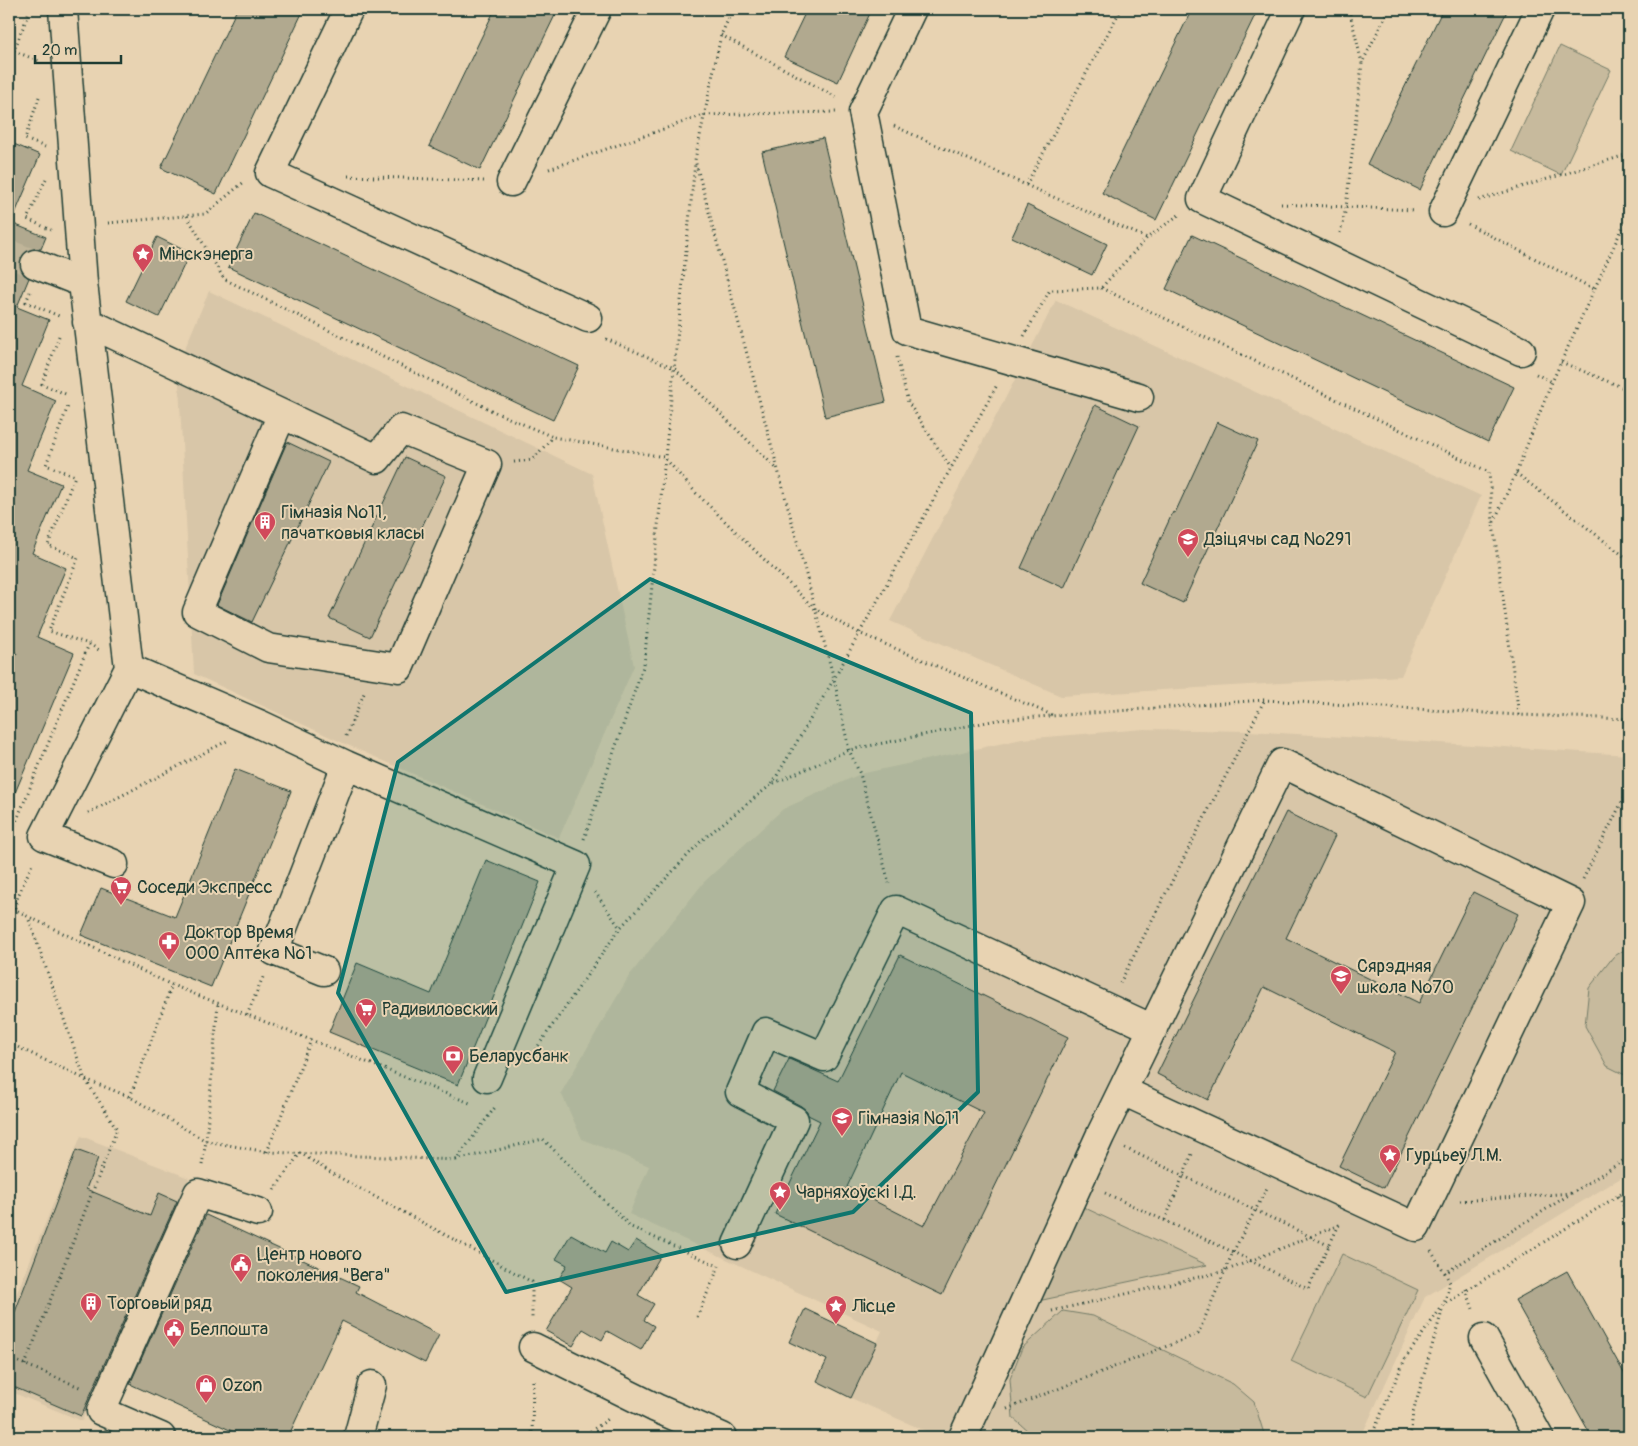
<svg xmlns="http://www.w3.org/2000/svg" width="1638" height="1446" viewBox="0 0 1638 1446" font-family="Pangolin,sans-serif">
	<rect width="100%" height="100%" fill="#e8d3b2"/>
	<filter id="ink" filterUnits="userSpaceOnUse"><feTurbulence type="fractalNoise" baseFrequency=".02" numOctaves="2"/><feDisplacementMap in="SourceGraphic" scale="10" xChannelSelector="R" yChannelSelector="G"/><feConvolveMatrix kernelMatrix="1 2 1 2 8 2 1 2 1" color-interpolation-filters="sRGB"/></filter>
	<g filter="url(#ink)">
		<path fill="#d8c6a8" d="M209,291l383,183 42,192 -75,172 -216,-95 -149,-69 -16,-309z
			M1056,300l425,196 -80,180 -340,20 -171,-75z
			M1144,729l105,2 380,24v418l-204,124 -64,140h-422l-88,-39 31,-67 -253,-117 20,-48 -67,-27 -21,-46 68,-117 75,-94 79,-73 77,-35 162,-35z
			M81,1136l108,42 -107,243 -73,-30v-79z"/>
		<path fill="#c7ba9d" stroke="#737c68" d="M1560,46l51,24 -50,105 -50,-24z
			M1629,947v130l-22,-11 -22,-40 4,-38 24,-31z
			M1083,1207l124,58 -169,36z
			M1342,1254l76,36 -51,107 -76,-36z
			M1063,1311l30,5 140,68 21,18 11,35h-230l-22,-19 -3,-39 12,-31z"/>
		<path fill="#b1a98f" stroke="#1f3d34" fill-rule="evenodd" d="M237,9h67l-88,185 -55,-26z
			M495,9h63l-78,161 -51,-24z
			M807,9h65l-34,73 -54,-25z
			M1192,9h66l-102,211 -54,-27z
			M1443,9h65l-88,181 -53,-26z
			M823,138l63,264 -61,15 -63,-265z
			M9,142l31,13 -29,68 35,14 -5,12h-8l-7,3 -6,7v8l2,6 7,5 -12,29 32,13 -27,66 34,15 -29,69 34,14 -29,69 34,15 -29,69 37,16 -65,154v-135l8,-19 -8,-4z
			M1027,205l80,39 -15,31 -80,-38z
			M254,213l325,153 -26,54 -325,-153z
			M1192,235l322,152 -26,55 -322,-153z
			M157,237l33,16 -31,64 -33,-16z
			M1095,405l44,21 -75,162 -43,-20z
			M1217,422l41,19 -75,162 -43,-20 33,-71 2,1z
			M287,442l42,20 -77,160 -35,-17z
			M405,457l41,19 -76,161 -41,-19z
			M235,769l56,22 -80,196 -130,-52 20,-47 74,29z
			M1286,812l49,24 -49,102 133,65 54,-111 45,22 -134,274 -45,-22 56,-114 -131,-65 -56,113 -51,-26z
			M486,860l54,22 -82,203 -129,-53 28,-69 74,31z
			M900,955l168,82 -126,258 -167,-81 45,-93 -12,-6 -1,-4 -6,-5 -28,-15 16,-32 49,22zM901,1072l83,41 -60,113 -77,-39z
			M76,1150l22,8 -12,31 64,27 9,-23 18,8 -96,215 -72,-31v-57z
			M206,1215l153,71 -3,6 83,43 -14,28 -83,-42 -54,116h-43l-115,-53z
			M571,1234l34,19 6,-11 17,10 8,-12 25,15 -23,40 16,9 -10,16 10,6 -13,24 -34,-19 -5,9 -19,-11 -10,17 -27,-15 26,-44 -13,-8 8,-14 -11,-6z
			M1567,1271l62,111v55h-37l-77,-137z
			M805,1309l72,34 -26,55 -34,-17 10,-21 -38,-18z"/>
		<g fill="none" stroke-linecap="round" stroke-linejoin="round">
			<path stroke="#c0b599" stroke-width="28" stroke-dasharray="28 14" stroke-linecap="butt" d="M9,254l26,10"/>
			<g stroke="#1f3d34" stroke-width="31">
				<path id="minor" d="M63,9l20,274 46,385 -85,168 70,28
					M349,9l-79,164 318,145
					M912,9l-49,103 44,218 232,67
					M1291,9l-89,190 319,152
					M511,182l86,-173
					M1443,212l97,-203
					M35,264l48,19
					M87,322l290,137 24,-30 86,35 -88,204 -131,-20 -71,-36 85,-198
					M129,668l130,56 87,41 230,100 -89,213
					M324,971l-50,-20 72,-186
					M737,1244l57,-124 -54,-28 26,-60 58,25 72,-147 257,119
					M1484,1338l55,99
					M533,1347l123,61 66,29
					M161,1437l-60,-26 97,-218 60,19
					M358,1437l14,-52
					M963,1437l137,-301 182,-373 289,140 -155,324 -293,-136"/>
			</g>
			<path stroke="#1f3d34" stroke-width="3" stroke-dasharray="1 4" stroke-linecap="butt" d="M30,9l-16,42 25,10
				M733,9l-12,26 -26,125 139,519 15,71 11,24 29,109
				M1349,9l13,54
				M721,35l117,63
				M39,97l-14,42 20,8
				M894,126l132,59 95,-176
				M549,169l155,-54 132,-3
				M348,176l137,5
				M46,179l-19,40 24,11
				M1026,185l121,53 33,-24
				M1479,200l150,-46
				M1281,204l134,6
				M187,216l37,63 273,134 56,24
				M108,223l97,-9 39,-32
				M1468,224l126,65
				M1340,233l6,-25 16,-145 27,-54
				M1101,288l388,184 4,51
				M30,292l-4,10 33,14
				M59,336l-17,48 26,11
				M1024,336l26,-46 51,-2 46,-50
				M606,339l68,29 104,102
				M897,357l11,45 43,66
				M1561,362l68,28
				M1536,374l16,8
				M514,462l18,-2 21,-23 111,20 32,36 119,116 44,24 193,82
				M1516,473l113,87
				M89,644l10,6
				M1519,715l-26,-191 23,-51 36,-91 77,-169
				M346,736l19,-45
				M772,784l62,-105 163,-294
				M88,813l139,-72
				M9,839l80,-195 -40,-13 29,-73 -30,-13 27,-69 -29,-11 22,-59
				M584,839l60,-175 51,-501
				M1583,879l46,-91
				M595,892l25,36
				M9,893l9,3
				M9,906l18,10 145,69 298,118
				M15,908l3,-12 15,-34
				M1120,983l144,-282
				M247,1015l16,-38
				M9,1043l76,36 45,18 76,44 61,11 189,8 40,-54
				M527,1062l93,-134 82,-88 70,-56 77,-34 148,-30 267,-20 255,15 110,4
				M130,1097l42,-112
				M1125,1148l205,98
				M267,1152l44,-112
				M456,1160l87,-21 88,88 85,38
				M202,1165l4,-24 12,-138
				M274,1190l26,-37 35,22 197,107v37
				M1105,1193l128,59 75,37 31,-64
				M1618,1196l11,19
				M1460,1201l113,-8
				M1165,1220l27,-66
				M1431,1251l14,22 184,-116
				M1466,1289l8,23
				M1052,1311l173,-40 117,-47
				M697,1317l22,-51
				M9,1358l73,30
				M25,1365l92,-236 -32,-50 -57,-162
				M1007,1409l191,-75 35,-82 34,-64
				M532,1437l1,-59
				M582,1437l28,-19
				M1371,1437l34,-78 38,-54 186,-116
				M1410,1437l3,-24 37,-130 -5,-10"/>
			<use href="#minor" stroke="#e8d3b2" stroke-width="28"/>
		</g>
	</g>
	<path fill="#0f766e" fill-opacity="0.2" stroke="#0f766e" stroke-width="4" stroke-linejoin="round" d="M650,579l321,134 7,379 -125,120 -347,80 -168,-299 60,-231z"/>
	<defs>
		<g id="sight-pin" transform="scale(1.125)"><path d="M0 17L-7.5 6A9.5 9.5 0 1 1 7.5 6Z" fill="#d1495b" stroke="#e8d3b2"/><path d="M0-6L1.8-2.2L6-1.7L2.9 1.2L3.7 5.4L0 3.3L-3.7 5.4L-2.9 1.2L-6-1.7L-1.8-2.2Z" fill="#fff"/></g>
		<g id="building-pin" transform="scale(1.125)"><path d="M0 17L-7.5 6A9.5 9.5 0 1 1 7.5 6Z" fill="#d1495b" stroke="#e8d3b2"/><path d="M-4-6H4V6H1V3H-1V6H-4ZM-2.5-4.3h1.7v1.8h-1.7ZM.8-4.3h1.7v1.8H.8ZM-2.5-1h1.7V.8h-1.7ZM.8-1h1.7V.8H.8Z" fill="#fff"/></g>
		<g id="school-pin" transform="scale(1.125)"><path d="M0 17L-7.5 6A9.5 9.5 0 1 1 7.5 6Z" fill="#d1495b" stroke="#e8d3b2"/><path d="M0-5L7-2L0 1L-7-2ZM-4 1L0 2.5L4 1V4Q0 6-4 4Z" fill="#fff"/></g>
		<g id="supermarket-pin" transform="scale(1.125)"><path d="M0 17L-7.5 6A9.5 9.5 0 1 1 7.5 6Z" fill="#d1495b" stroke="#e8d3b2"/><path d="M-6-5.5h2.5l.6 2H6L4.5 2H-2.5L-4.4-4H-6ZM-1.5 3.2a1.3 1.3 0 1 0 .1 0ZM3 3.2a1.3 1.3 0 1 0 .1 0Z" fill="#fff"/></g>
		<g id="pharmacy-pin" transform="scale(1.125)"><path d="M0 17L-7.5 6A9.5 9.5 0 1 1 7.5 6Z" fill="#d1495b" stroke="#e8d3b2"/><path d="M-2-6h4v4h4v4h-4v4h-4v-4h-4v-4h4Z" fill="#fff"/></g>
		<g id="bank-pin" transform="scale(1.125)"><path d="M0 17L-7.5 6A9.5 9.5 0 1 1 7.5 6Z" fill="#d1495b" stroke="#e8d3b2"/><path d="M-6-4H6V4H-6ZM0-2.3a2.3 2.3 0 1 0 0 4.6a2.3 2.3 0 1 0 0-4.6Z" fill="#fff"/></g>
		<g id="civic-pin" transform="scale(1.125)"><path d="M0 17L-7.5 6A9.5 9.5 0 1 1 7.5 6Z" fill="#d1495b" stroke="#e8d3b2"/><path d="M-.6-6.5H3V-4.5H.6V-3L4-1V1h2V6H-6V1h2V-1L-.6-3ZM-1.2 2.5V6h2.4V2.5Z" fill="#fff"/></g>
		<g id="shop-pin" transform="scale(1.125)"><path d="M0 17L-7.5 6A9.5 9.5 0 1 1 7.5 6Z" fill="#d1495b" stroke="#e8d3b2"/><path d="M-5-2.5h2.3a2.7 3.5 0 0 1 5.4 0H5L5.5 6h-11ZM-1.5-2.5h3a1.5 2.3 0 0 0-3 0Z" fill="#fff"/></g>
	</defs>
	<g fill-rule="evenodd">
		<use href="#sight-pin" x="143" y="254"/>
		<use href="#building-pin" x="265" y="522"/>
		<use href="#school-pin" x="1188" y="539"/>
		<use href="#supermarket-pin" x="121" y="887"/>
		<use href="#pharmacy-pin" x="169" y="942"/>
		<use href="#school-pin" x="1341" y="976"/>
		<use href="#supermarket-pin" x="366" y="1009"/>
		<use href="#bank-pin" x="453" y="1056"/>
		<use href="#school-pin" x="842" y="1118"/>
		<use href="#sight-pin" x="1390" y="1155"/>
		<use href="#sight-pin" x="780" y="1192"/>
		<use href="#civic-pin" x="241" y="1264"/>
		<use href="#building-pin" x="91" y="1303"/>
		<use href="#sight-pin" x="836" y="1306"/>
		<use href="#civic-pin" x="174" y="1329"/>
		<use href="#shop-pin" x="206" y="1385"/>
	</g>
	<g text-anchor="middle" stroke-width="4" stroke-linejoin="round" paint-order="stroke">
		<g font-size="18" fill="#1f3d34" stroke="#e8d3b2" text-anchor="start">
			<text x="159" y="260">Мінскэнерга</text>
			<text x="281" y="518">Гімназія №11,<tspan x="281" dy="21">пачатковыя класы</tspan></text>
			<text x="1204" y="545">Дзіцячы сад №291</text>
			<text x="137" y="893">Соседи Экспресс</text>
			<text x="185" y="938">Доктор Время<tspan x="185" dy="21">ООО Аптека №1</tspan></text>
			<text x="1357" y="972">Сярэдняя<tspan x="1357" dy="21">школа №70</tspan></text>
			<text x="382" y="1015">Радивиловский</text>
			<text x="469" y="1062">Беларусбанк</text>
			<text x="858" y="1124">Гімназія №11</text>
			<text x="1406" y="1161">Гурцьеў Л.М.</text>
			<text x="796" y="1198">Чарняхоўскі І.Д.</text>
			<text x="257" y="1260">Центр нового<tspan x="257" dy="21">поколения "Вега"</tspan></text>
			<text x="107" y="1309">Торговый ряд</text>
			<text x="852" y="1312">Лісце</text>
			<text x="190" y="1335">Белпошта</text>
			<text x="222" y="1391">Ozon</text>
		</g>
	</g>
	<rect width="1638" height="1446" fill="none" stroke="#e8d3b2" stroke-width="30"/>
	<rect x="15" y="15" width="1608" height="1416" fill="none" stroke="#1f3d34" stroke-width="2" filter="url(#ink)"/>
	<path d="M35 55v8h86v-8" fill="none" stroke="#1f3d34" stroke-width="2.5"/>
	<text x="42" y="55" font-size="15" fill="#1f3d34" stroke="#e8d3b2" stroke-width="4" paint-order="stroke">20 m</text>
</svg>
